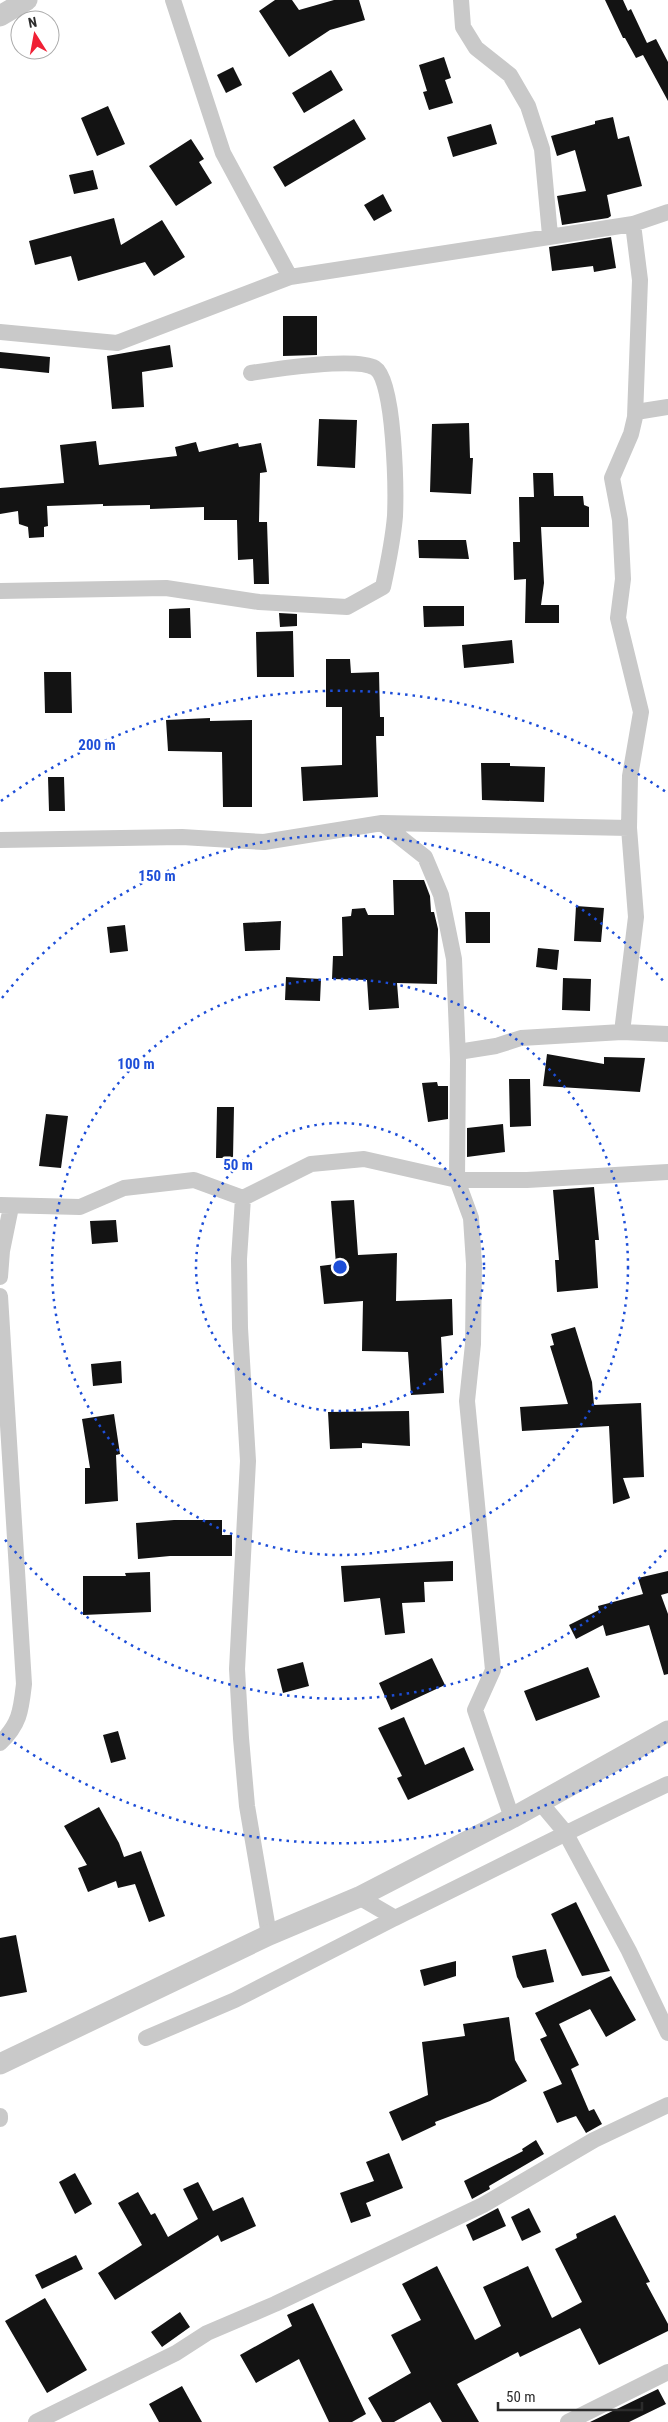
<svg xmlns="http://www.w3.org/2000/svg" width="668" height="2422" viewBox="0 0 668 2422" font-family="'Roboto Condensed',sans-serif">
	<rect width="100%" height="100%" fill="#fff"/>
	<path fill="#131313" d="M275,0h17l7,10 35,-10h25l6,20 -35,10 -41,27 -30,-46z
		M605,0h18l5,11 3,-2 16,34 9,-4 12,23v39l-25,-46 -7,3 -11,-20h-2z
		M444,57l7,21 -6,2 8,23 -24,7 -6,-18 4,-1 -8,-26z
		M233,67l9,18 -16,8 -9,-18z
		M331,70l12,20 -39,23 -12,-20z
		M108,106l17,38 -28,12 -16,-38z
		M613,117l5,22 11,-3 13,50 -35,9 4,21 -3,2 -46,7 -5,-29 29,-5 -11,-41 -18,6 -6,-20 44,-12v-3z
		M354,119l12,20 -81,48 -12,-20z
		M491,124l6,20 -44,13 -6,-20z
		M191,139l13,20 -5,3 13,21 -36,23 -27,-40z
		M93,170l5,19 -24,5 -5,-19z
		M383,194l9,17 -18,10 -10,-16z
		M114,218l7,27 41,-25 23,37 -31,19 -9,-14 -67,19 -7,-25 -36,9 -6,-24z
		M611,237l5,31 -22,4 -1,-6 -41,5 -3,-24z
		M283,316h34v39l-34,1z
		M170,345l3,22 -31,5 2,35 -32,2 -5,-53z
		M0,352l50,5 -1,16 -49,-5z
		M319,419l38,1 -2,48 -38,-2z
		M469,423l1,35h3l-2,36 -41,-2 2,-68z
		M96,441l3,24 78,-9 -2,-9 21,-5 3,10 39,-9 1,4 22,-4 6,29 -7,1 -1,49h8l2,62h-15l-1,-25 -15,1 -1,-40h-33v-13l-54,2v-4l-47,1v-2l-56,2 1,20 -4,1v10l-15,1 -1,-11 -9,-3 -1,-13 -18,3v-26l64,-5 -4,-38z
		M533,473h20l1,23h29l1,9 5,2v20h-48l3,56 -3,22h18v18h-34l1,-44 -12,1 -1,-38h7l-1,-45h15z
		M418,540h48l3,19 -50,-1z
		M423,606h41v20l-40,1z
		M190,608l1,30h-22v-29z
		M279,613l18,1v12l-17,1z
		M293,631l1,46h-37l-1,-45z
		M512,640l2,23 -50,5 -2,-23z
		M326,659h24l1,14 28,-1 1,45h4v19h-8l2,61 -75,4 -2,-34 41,-2v-58h-16z
		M44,672h27l1,41h-27z
		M210,718v3l42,-1v87h-29l-1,-55 -54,-1 -2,-31z
		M481,763h29v3l35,1 -1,35 -62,-2z
		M48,777h16l1,34h-16z
		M393,880h31l6,16 1,16h3l4,17 -1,55 -40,-1 2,25 -30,2 -2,-30 -35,-1 1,-23h10l-1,-39 9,-1 1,-7 13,-1 3,7h26z
		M576,906l28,2 -3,34 -27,-1z
		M465,912h25v31h-24z
		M281,921l-1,29 -35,1 -2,-28z
		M125,925l3,26 -18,2 -3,-26z
		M538,948l21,2 -2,20 -21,-3z
		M286,977l35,2 -1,22 -35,-1z
		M563,978l28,1 -1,32 -28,-1z
		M547,1054l57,10v-7l41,1 -5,34 -97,-6z
		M509,1079h21l1,47 -21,1z
		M437,1082l1,4h10v33l-20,3 -6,-39z
		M217,1107h17l-1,51h-17z
		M46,1114l22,2 -7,52 -22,-2z
		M503,1124l2,28 -38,5v-29z
		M594,1187l5,53h-4l3,48 -41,4 -2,-32h4l-6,-70z
		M354,1200l4,55 39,-2 -1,48 56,-2 1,36 -12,2 3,56 -33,2 -3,-43 -46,-1 1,-50 -39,3 -4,-38 16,-2 -5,-63z
		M116,1220l2,22 -26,2 -2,-23z
		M575,1327l17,55 2,23 47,-2 3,74 -21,1 7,20 -17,6 -4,-78 -87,5 -2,-24 48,-3 -18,-58 4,-1 -3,-11z
		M121,1361l1,22 -29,3 -2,-22z
		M409,1411l1,35 -48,-3v5l-32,1 -2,-37z
		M114,1414l6,40 -4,1 2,46 -33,3v-36h5l-8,-49z
		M174,1520h48v15h10v21h-62l-32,3 -2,-36z
		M453,1561v20l-29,1 1,20 -23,1 3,30 -20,2 -5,-37 -36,4 -3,-36z
		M668,1571v22l-7,2 7,19v60l-4,1 -15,-50 -43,11 -3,-11 -27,14 -7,-14 30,-15 -1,-4 45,-12 -5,-16z
		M150,1572l1,40 -68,3v-39h43l-1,-3z
		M432,1658l13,27 -54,25 -12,-27z
		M303,1662l6,24 -26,7 -6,-24z
		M588,1667l12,30 -64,24 -12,-30z
		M404,1717l21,48 39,-18 10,23 -66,30 -11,-22 5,-2 -24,-48z
		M118,1731l8,28 -15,4 -8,-28z
		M99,1807l20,36 5,14 17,-6 24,65 -16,6 -14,-38 -17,4 -2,-7 -28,11 -10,-24 9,-3 -23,-39z
		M576,1902l34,69 -28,5 -31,-62z
		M16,1935l11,57 -27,5v-59z
		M546,1949l8,33 -31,6 -6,-11 -5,-21z
		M456,1961v15l-32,10 -4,-16z
		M611,1976l25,44 -30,17 -16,-28 -31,15 20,41 -8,4 18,42 5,-2 8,15 -16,9 -10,-17 -19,7 -14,-31 19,-8 -22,-45 7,-3 -12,-23z
		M509,2017l6,43 12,21 -37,20 -55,21 1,3 -34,16 -13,-29 39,-17 -6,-53 43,-6 -2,-12z
		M536,2140l8,14 -55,32 1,3 -18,10 -8,-18 59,-30 -1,-2z
		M389,2153l14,35 -37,15 5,13 -20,7 -11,-30 34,-12 -8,-19z
		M75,2173l17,31 -17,10 -16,-32z
		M198,2182l15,29 30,-14 13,29 -35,16 -3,-7 -103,65 -17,-27 44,-28 -24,-42 20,-11 13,23 4,-2 13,24 30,-18 -15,-30z
		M498,2208l8,18 -33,15 -7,-16z
		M529,2208l12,24 -19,9 -11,-24z
		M615,2215l35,67 -4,1 22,41v7l-69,34 -19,-37 -60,29 -2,-5 -61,32 22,38h-37l-12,-20 -36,20h-12l-14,-24 43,-25 -20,-38 30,-15 -19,-36 35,-18 38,74 26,-14 -18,-39 45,-21 24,52 30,-16 -27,-53 22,-11 -1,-4z
		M76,2255l7,14 -41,20 -7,-14z
		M45,2298l42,72 -40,23 -42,-72z
		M313,2303l53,111 -14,8h-23l-30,-63 -43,24 -16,-28 52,-29 -5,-11z
		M180,2312l10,15 -28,20 -11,-15z
		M182,2386l20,36h-43l-10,-18z
		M658,2389l8,15 -37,18h-39z"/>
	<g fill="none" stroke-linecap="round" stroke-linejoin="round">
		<path stroke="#c9c9c9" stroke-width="16" d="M173,0l50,153 67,124
			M461,0l2,27 13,21 34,27 18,31 14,43 8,86
			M0,332l117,11 173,-66 343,-53 35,-12
			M636,412l32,-5
			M0,591l166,-3 93,14 88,5 36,-20c5,-23 10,-47 12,-71 1,-24 0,-136 -20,-148 -19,-11 -99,1 -124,5
			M382,823l43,34 16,38 13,64 4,100 -1,121 14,38 3,46 -1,80 -6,57 26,269 -18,40 37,108
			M0,840l182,-3 82,5 118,-19 247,5
			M622,1032l14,-115 -7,-89 1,-52 11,-64 -23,-94 5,-39 -3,-59 -8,-42 19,-44 4,-17 5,-137 -7,-56
			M458,1052l38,-6 25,-8 101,-6 46,2
			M243,1198l-4,61 1,69 8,133 -11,208 4,69 6,68 22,129
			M0,1205l80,2 44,-19 70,-8 49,18 68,-34 53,-5 93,21h70l141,-8
			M0,1277l2,-26 9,-44
			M0,1296l24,388c-3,26 -4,40 -24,59
			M539,1801l26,31 64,119 39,82
			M359,1897l36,21c91,-44 181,-91 273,-134
			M146,2038l89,-38 160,-82
			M0,2116v3
			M36,2422l140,-69 31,-20 68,-29 208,-99 111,-65 74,-35
			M568,2422l100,-50"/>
		<path stroke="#c9c9c9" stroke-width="21" d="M0,16l27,-16
			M0,2064l269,-129 90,-38 153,-79 156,-87"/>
	</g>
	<g fill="none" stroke="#1d4ed8" stroke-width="2.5" stroke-dasharray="2.5 5">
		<circle cx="340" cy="1267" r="144"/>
		<circle cx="340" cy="1267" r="288"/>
		<path d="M666 1550A432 432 0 0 1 2 1536M2 998A432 432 0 0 1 666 984"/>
		<path d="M666 1742A576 576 0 0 1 1 1733M1 801A576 576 0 0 1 666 792"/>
	</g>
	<circle cx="340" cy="1267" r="8" fill="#1d4ed8" stroke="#fff" stroke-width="2.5"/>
	<g font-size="15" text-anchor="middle" font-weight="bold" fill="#1d4ed8" stroke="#fff" stroke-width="5" stroke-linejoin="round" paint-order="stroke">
		<text x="97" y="750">200 m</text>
		<text x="157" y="881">150 m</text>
		<text x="136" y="1069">100 m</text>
		<text x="238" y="1170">50 m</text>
	</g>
	<g transform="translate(35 35) rotate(349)"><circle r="24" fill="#ffffff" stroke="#ababab"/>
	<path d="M0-4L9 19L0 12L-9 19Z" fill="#f02035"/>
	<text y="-8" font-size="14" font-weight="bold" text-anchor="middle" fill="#2c2c2c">N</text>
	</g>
	<path d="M498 2402v8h144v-8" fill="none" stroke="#2c2c2c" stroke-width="2.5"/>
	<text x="506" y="2402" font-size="15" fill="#2c2c2c" stroke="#ffffff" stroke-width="4" paint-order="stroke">50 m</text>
</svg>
